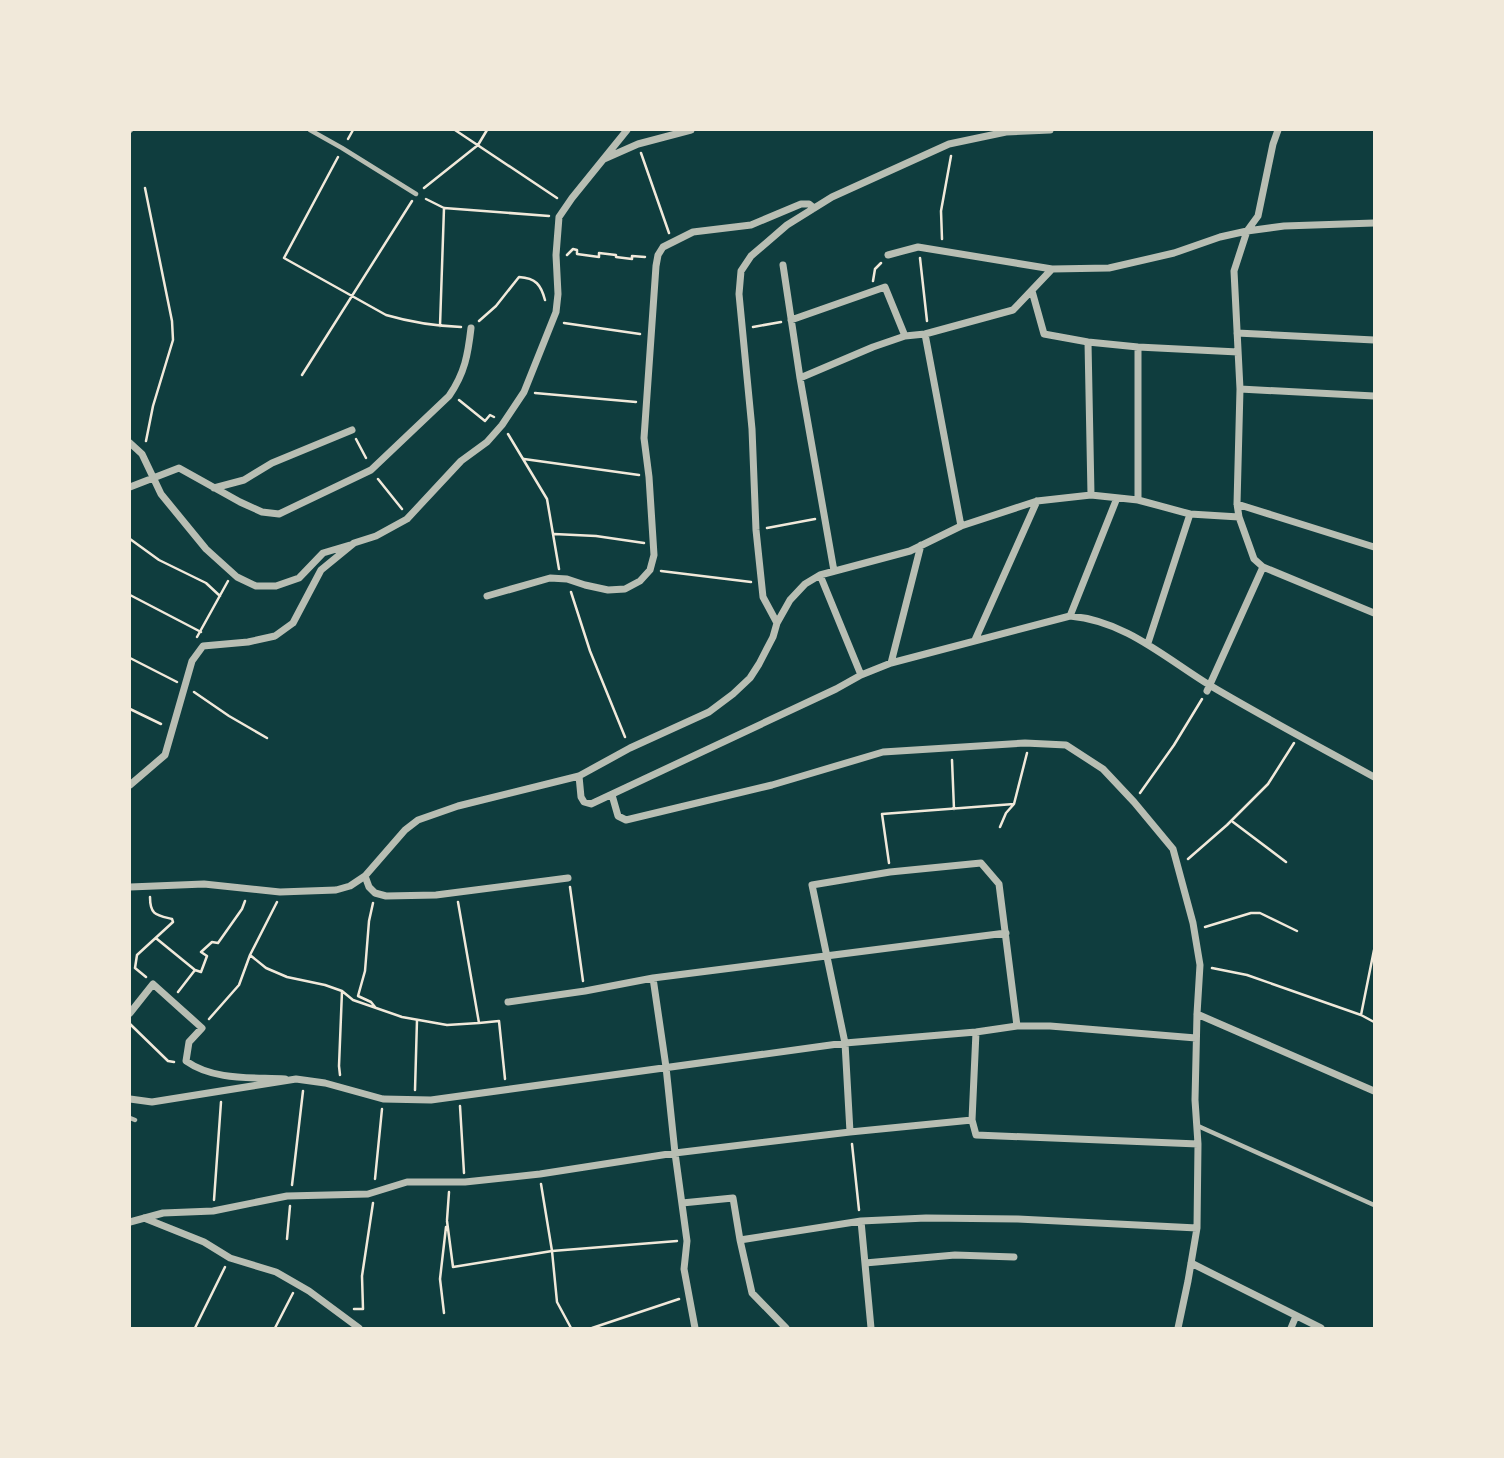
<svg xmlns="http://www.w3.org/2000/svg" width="1504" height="1458" viewBox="0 0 1504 1458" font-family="Commissioner,sans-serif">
	<rect width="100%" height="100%" fill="#0f3d3e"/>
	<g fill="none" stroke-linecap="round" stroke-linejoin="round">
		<path stroke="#f1e9da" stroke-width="2.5" d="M455,130l102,68
			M348,139l5,-9
			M641,153l28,80
			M338,157l-54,101 102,57c24,7 49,11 75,12
			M145,188l27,133 1,19 -20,66 -7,35
			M424,188l54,-43 9,-15
			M426,199l18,9 105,8
			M942,239l-1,-28 10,-55
			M567,255l6,-6 4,1v4l22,3v-4l17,2v2l16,2v-3l13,1
			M920,258l7,63
			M873,281l2,-12 6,-6
			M479,321l17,-15 23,-29c17,1 22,8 26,23
			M564,323l76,11
			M440,326l4,-118
			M753,327l28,-5
			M302,375l110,-174
			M535,393l101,9
			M459,400l26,21 5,-6 4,2
			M508,434l39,65 12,70
			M356,439l10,19
			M524,459l115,16
			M378,479l24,30
			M767,528l48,-9
			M554,534l42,2 48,7
			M130,539l29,21 47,23 14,13
			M661,571l90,11
			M571,592l19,59 35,86
			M130,595l71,37
			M197,637l31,-56
			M130,658l47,24
			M194,692l35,24 38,22
			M130,709l31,15
			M952,760l2,49
			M1140,793l34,-48 28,-46
			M1233,822l53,40
			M1000,827l6,-14 8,-9 13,-51
			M1188,859l39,-34 41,-41 26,-41
			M889,863l-7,-49 132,-10
			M570,887l13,94
			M458,902l21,121
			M373,903l-4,18 -4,50 -7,25 13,6 4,5
			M1205,927l46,-14h9l37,18
			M157,939l38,31
			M250,955l16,13 21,9 38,8 17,6 11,9 49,17 45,8 32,-2 20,-2 6,58
			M135,968l2,-13 36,-33 -1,-3c-16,-4 -22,-4 -22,-22
			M135,968l11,9
			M1212,968l35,7 114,40 13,7
			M178,992l17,-22 6,2 6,-16 -6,-4 11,-10 6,1 24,-34 3,-8
			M1361,1015l13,-65
			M209,1019l30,-34 11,-30 27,-53
			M130,1024l38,37 6,1
			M340,1075l-1,-9 3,-75
			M415,1090l2,-70
			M460,1106l4,67
			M852,1144l7,66
			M375,1179l7,-70
			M541,1184l11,67 5,51 14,26
			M292,1185l11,-94
			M214,1200l7,-98
			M447,1220l2,-28
			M447,1221l6,46 99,-16 125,-10
			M287,1239l3,-33
			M354,1309h9l-1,-33 11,-73
			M444,1313l-4,-34 6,-52
			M195,1328l30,-61
			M275,1328l18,-35
			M592,1328l87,-29"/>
		<path stroke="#b8beb3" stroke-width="4.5" d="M310,130l32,18 74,46
			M130,131l1,-1
			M130,1118l5,2
			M1198,1126l176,79"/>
		<path stroke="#b8beb3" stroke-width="7" d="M1278,130l-5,14 -15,72 -11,15 -13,40 6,118 -3,115 2,13 15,42 9,8 111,46
			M604,159l34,-15 53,-14
			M888,255l30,-8 134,22
			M783,265l17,113 34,193
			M1032,291l12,43 44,8 50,5 100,5
			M791,320l94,-33 20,49
			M1237,333l137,7
			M925,334l36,192
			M1088,342l3,153
			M800,378l73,-31 32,-11 20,-2 88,-24 39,-41 57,-1 65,-15 46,-16 27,-6 37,-5 90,-3
			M1240,389l134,7
			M130,443l12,11 19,40 45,55 31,28 19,9h20l23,-8 24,-25 27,-8
			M130,487l49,-19 61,34 22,10 17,2 92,-44 78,-74c16,-23 19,-42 22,-68
			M214,488l30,-8 28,-17 80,-33
			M1138,500v-153
			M1237,504l137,43
			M820,575l41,100
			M487,596l63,-18 17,1 18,6 23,5 17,-1 15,-8 10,-11 4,-15 -5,-78 -5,-39 12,-172 2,-11 5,-8 30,-15 58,-7 50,-21h8l5,4
			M1070,616l47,-118
			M777,623l-14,-26 -7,-67 -4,-101 -13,-135 2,-23 10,-15 36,-31 45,-28 117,-53 57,-12 44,-2
			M975,640l62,-139
			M1148,643l42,-129
			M891,663l30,-118
			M1207,691l56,-124
			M579,776l2,21 3,5 7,2 245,-115 25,-14 30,-12 179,-47c56,5 95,42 141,70 54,32 109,61 163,91
			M130,785l35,-30 27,-94 11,-15 45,-4 27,-6 18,-13 28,-53 33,-27 22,-7 31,-17 54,-58 26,-19 15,-17 22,-33 32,-80 2,-18 -2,-39 3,-38 13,-19 55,-68
			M612,795l6,21 8,4 146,-35 111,-33 142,-9 41,2 37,24 31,33 39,47 20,74 7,42 -3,49 -2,86 3,44 -1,84 -9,53 -10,47
			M365,876l4,11 6,6 11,3 50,-1 132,-17
			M130,887l74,-3 76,8 56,-2 14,-4 15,-10 40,-46 13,-10 40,-14 121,-30 51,-28 79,-36 24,-18 17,-16 9,-14 14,-27 4,-14 13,-23 15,-16 15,-9 90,-24 51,-25 76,-25 54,-6 47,5 52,14 49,3
			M653,978l13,89 9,86 12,88 -3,28 11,59
			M508,1002l77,-11 68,-13 353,-45
			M130,1013l23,-29 49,44 -13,14 -3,19c28,20 67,16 99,18
			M1197,1014l177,77
			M130,1099l22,3 144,-23 29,4 58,16 48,1 414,-57 131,-11 41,-6h33l146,12
			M972,1120l4,-88
			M850,1132l-5,-89 -33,-158 78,-13 91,-9 18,21 18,142
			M682,1203l51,-5 7,42 12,53 34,35
			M144,1218l60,24 26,16 46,14 33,19 50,37
			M861,1221l10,107
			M130,1222l33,-9 50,-2 74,-15 81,-2 39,-12h58l75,-8 135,-21 175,-21 122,-12 4,15 222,9
			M740,1240l121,-19 65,-3 92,1 179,9
			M865,1263l90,-8 59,2
			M1191,1263l130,65
			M1291,1328l5,-12"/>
	</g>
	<rect width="1504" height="1458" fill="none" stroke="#f1e9da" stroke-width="262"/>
</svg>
